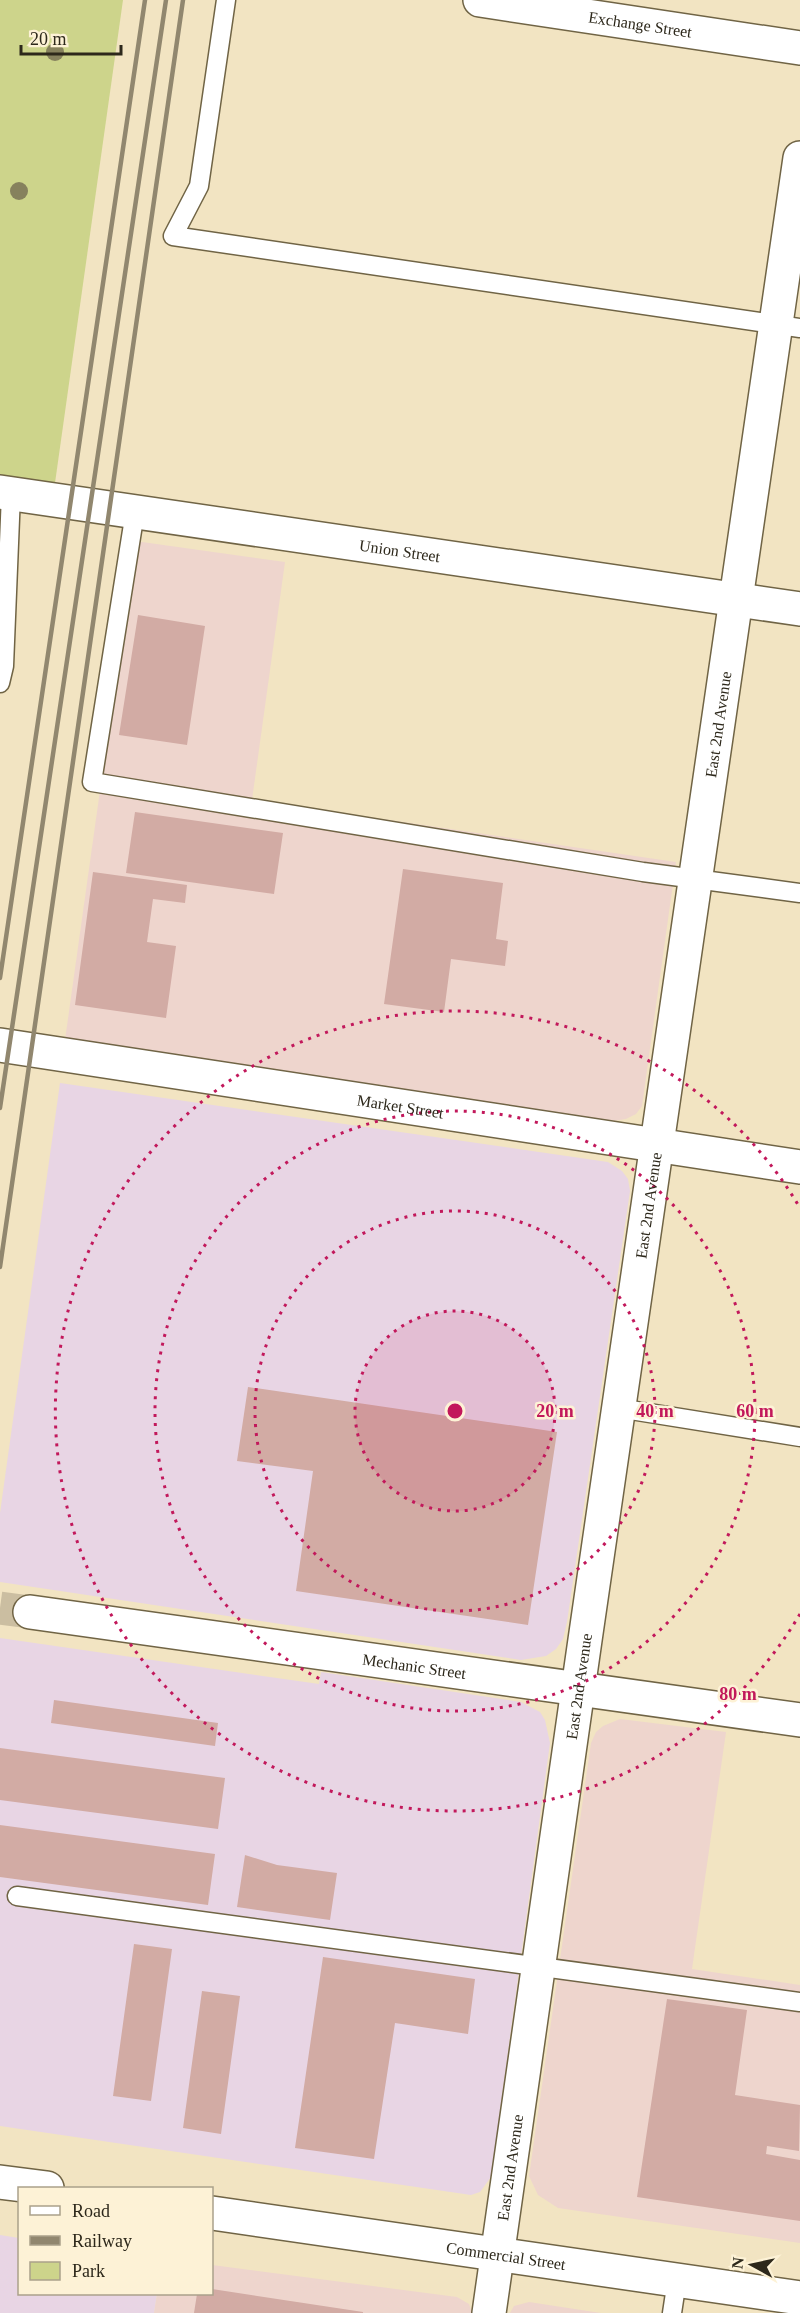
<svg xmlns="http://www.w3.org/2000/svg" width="800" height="2313" viewBox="0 0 800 2313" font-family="Georgia,serif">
	<rect width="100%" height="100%" fill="#f2e4c2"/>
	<path fill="#eed5cd" d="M135,541l150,21 -33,238 424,62 -34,244 -6,8 -10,5 -20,3 -541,-82z
		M620,1719l106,13 -34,237 108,16v258l-242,-35 -20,-13 -9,-19 62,-433 5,-11 7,-6z
		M212,2265l245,32 12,7 3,9h-318l3,-19h55z
		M529,2302l72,11h-91l4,-7z"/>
	<path fill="#e8d5e4" d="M60,1083l548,79 14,9 6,8 2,12 -63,431 -4,17 -7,10 -10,7 -25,4 -521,-78v-69z
		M0,1638l319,46 2,-12 200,30 19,10 5,8 5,23 -59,434 -11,15 -9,3 -471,-69z
		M0,2235l19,3 1,56h137l-3,19h-154z"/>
	<path fill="#cdd48b" d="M0,0h123l-68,483 -55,-8z"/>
	<path fill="#d2aba4" d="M138,615l67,11 -18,119 -68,-10z
		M135,812l148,21 -9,61 -148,-21z
		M403,869l100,14 -7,56 12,2 -3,25 -54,-7 -7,53 -60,-8z
		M93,872l94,13 -2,18 -32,-4 -6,43 29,4 -10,72 -91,-13z
		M248,1387l309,45 -29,193 -232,-34 17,-120 -76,-10z
		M54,1700l164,23 -3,23 -164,-23z
		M0,1748l225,30 -7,51 -218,-29z
		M0,1825l215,29 -7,51 -208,-28z
		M245,1855l32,10 60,8 -7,47 -93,-13z
		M134,1944l38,5 -21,152 -38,-5z
		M323,1957l152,22 -7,55 -73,-11 -21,136 -79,-11z
		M202,1991l38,5 -19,138 -38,-6z
		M667,1999l80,11 -12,85 65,10 -1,46 -32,-5 -1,8 34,6v61l-163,-24z
		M212,2289l151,23v1h-169l3,-19h15z"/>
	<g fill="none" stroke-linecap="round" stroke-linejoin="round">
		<path stroke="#cbbea1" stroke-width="33" stroke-dasharray="33 16" stroke-linecap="butt" d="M0,1608l30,4"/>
		<g stroke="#706445" stroke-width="21">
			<path id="service" d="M226,0l-27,186 -26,50 627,92
				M135,512l-43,270 551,90 157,21
				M0,683l4,-17 7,-172
				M618,1408l182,29
				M17,1896l783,106
				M672,2313l5,-33"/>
		</g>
		<g stroke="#706445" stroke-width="36">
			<g id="minor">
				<path id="s1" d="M0,492l800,117"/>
				<path id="s2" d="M0,1045l800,122"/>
				<path id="s3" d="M489,2313l96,-673 215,-1482"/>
			</g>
		</g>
		<g stroke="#706445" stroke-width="36">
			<g id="tertiary">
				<path id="s4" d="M480,0l320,48"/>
				<path id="s5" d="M30,1612l770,108"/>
			</g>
		</g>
		<g stroke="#706445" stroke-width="36">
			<g id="secondary">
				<path d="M0,2182l47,6"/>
				<path id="s6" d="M212,2213l588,85"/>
			</g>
		</g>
		<use href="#service" stroke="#fff" stroke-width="18"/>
		<use href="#minor" stroke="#fff" stroke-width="33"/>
		<use href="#tertiary" stroke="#fff" stroke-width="33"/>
		<use href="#secondary" stroke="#fff" stroke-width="33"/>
		<path stroke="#91876f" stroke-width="4.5" d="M0,978l145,-978
			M0,1108l166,-1108
			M0,1267l183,-1267"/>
	</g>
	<g fill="#86815d">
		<circle cx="55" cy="52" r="9"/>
		<circle cx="19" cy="191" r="9"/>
	</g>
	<circle cx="455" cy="1411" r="100" fill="#c2185b" fill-opacity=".12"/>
	<g fill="none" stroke="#c2185b" stroke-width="3" stroke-dasharray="3 6">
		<circle cx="455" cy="1411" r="100"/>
		<circle cx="455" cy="1411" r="200"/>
		<circle cx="455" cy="1411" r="300"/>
		<path d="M800 1614A400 400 0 1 1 800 1208"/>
	</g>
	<g text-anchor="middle" stroke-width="5" stroke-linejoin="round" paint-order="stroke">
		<g font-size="16" fill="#2d281b" stroke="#fdf2d6">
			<text dy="6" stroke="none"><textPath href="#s4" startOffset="162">Exchange Street</textPath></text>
			<text dy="6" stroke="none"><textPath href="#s1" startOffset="404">Union Street</textPath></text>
			<text dy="6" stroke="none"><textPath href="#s3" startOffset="1605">East 2nd Avenue</textPath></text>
			<text dy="6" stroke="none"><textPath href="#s2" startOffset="405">Market Street</textPath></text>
			<text dy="6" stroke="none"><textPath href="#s3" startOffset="1119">East 2nd Avenue</textPath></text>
			<text dy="6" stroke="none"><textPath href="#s5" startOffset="388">Mechanic Street</textPath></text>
			<text dy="6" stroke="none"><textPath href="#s3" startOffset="633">East 2nd Avenue</textPath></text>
			<text dy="6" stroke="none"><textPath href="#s3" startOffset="147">East 2nd Avenue</textPath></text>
			<text dy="6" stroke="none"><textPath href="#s6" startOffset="297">Commercial Street</textPath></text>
		</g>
	</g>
	<circle cx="455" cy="1411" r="9" fill="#c2185b" stroke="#fdf2d6" stroke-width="3"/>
	<g font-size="18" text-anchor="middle" font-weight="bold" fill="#c2185b" stroke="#fdf2d6" stroke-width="5" stroke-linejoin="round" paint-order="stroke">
		<text x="555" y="1417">20 m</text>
		<text x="655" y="1417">40 m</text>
		<text x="755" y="1417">60 m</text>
		<text x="738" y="1700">80 m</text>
	</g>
	<rect x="18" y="2187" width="195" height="108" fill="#fdf2d6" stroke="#aaa18b" stroke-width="1.5"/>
	<rect x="30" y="2206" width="30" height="9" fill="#ffffff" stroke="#aaa18b" stroke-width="1.5"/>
	<text x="72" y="2217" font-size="18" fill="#2d281b">Road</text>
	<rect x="30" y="2236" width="30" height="9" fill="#91876f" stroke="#aaa18b" stroke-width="1.5"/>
	<text x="72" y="2247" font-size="18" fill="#2d281b">Railway</text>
	<rect x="30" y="2262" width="30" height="18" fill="#cdd48b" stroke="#aaa18b" stroke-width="1.5"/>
	<text x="72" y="2277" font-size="18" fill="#2d281b">Park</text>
	<g transform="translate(752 2265) rotate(278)" stroke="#fdf2d6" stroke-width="4.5" paint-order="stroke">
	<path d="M0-4.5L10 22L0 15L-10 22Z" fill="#2d281b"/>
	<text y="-9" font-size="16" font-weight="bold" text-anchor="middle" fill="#2d281b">N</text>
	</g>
	<path d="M21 45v9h100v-9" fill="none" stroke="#2d281b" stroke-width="3"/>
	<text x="30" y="45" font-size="18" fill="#2d281b" stroke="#fdf2d6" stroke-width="4.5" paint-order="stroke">20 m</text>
</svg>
